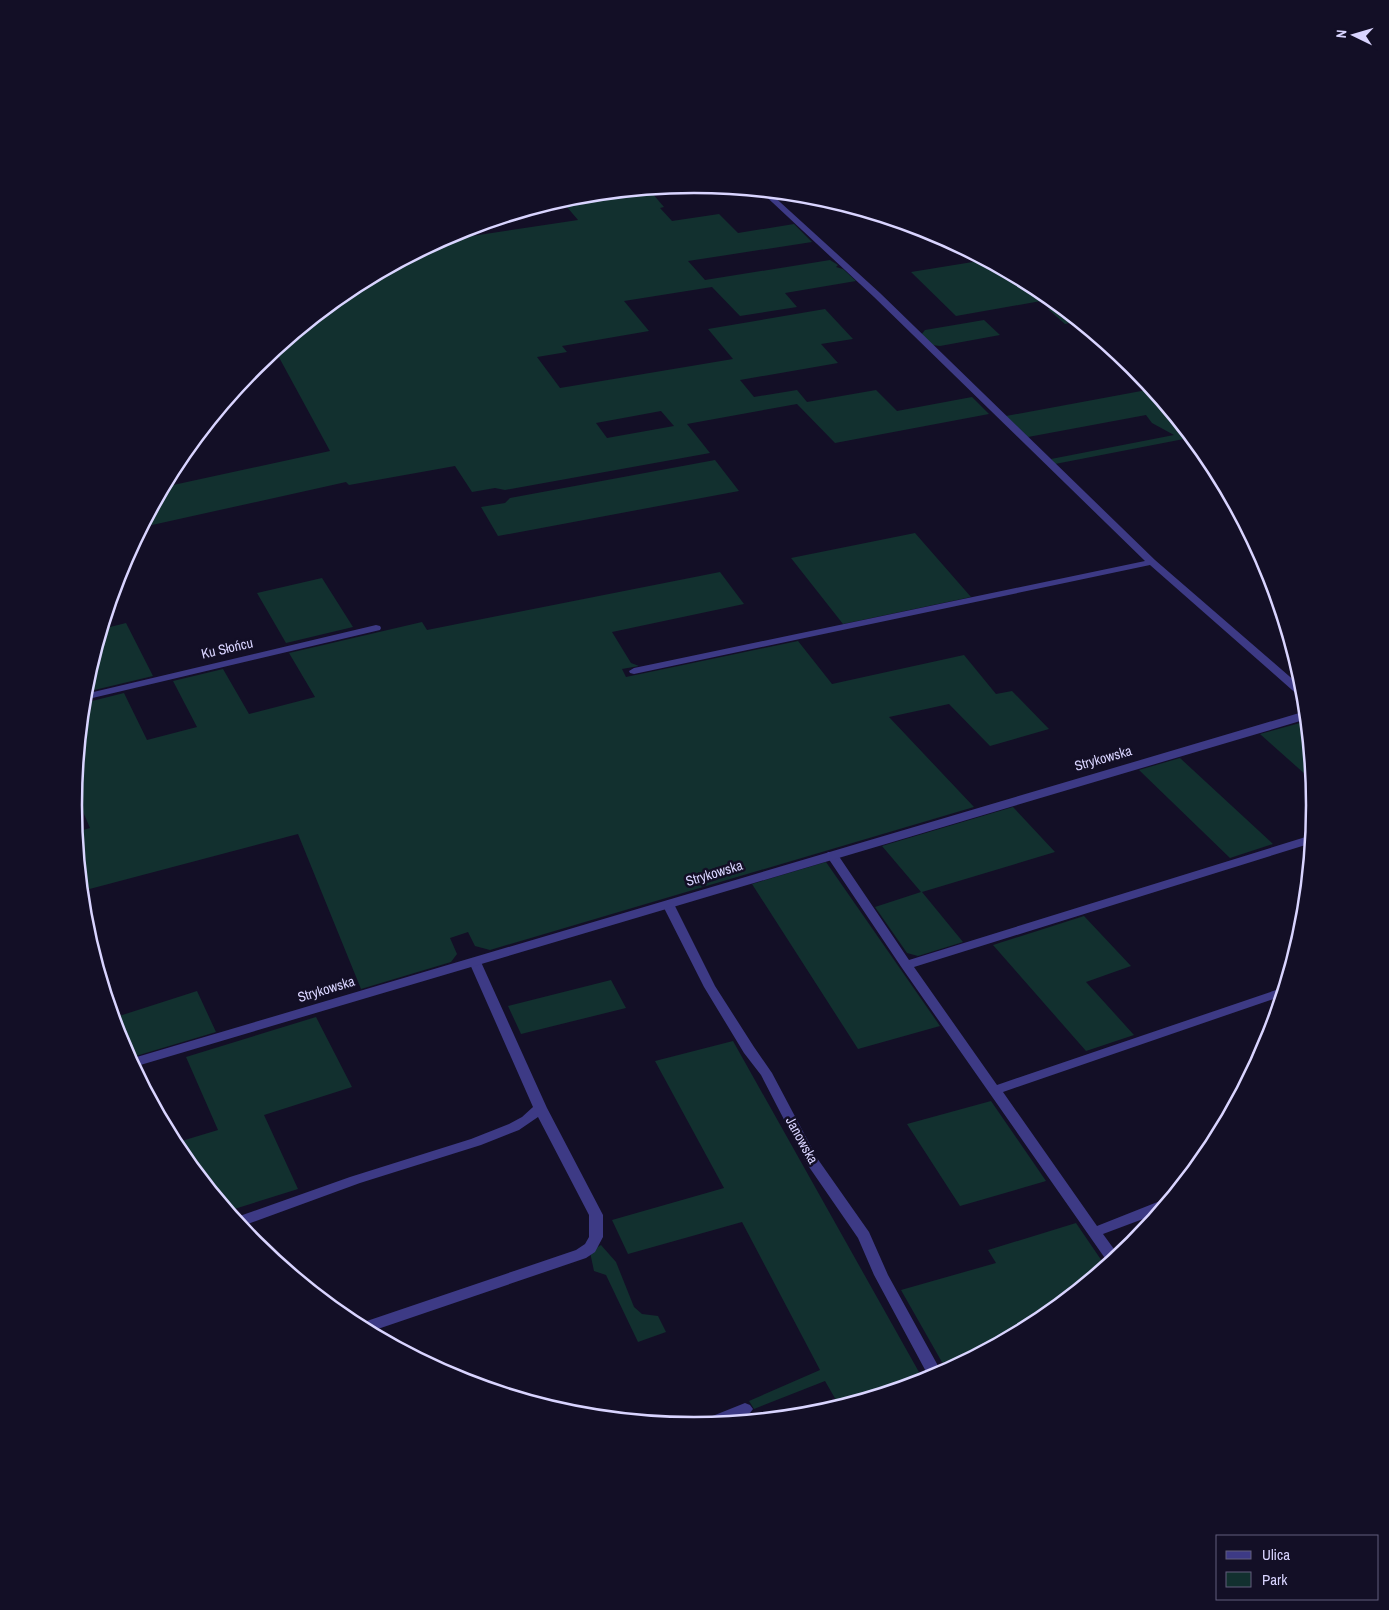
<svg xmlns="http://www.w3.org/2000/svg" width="1389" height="1610" viewBox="0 0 1389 1610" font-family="'Archivo Narrow',sans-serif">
	<rect width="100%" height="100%" fill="#130f26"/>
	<path fill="#12302f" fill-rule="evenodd" d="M669,187l2,2 -19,4 12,14 -4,1 12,13 47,-7 19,19 56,-9 18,18 -124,19 17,19 125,-20 8,5 -2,2 7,2 13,12 -71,12 12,14 -57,9 -28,-29 -88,14 25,30 -87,15 5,6 -30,5 23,31 173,-29 -25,-30 117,-20 28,30 -32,5 17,19 -98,17 14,17 43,-7 10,12 69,-12 21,21 75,-14 17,17 -154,29 -38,-39 -110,20 23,29 -205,37 -10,-2 -23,4 -17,-26 -106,19 -3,-3 -203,45 21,-40 166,-36 -55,-101 75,-61 89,-48 139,-21 -17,-20 13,-4zM661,411l13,15 -67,12 -11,-15z
		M985,260l55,29 12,10 -96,17 -45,-44z
		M1061,307l18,14 -14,3 -17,-15z
		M984,320l16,15 -60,11 -8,-1 -11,-10 4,-5z
		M1152,389l48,58 -11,-9 -134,26 -4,-5 123,-24 -22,-12 -6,-8 -118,22 -22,-21z
		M715,460l24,31 -241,45 -17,-29 24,-4 5,-5z
		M915,533l56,64 -128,27 -52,-66z
		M720,572l24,32 -132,28 19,31 8,3 -17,3 4,8 172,-36 34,43 132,-29 32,39 16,-3 37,38 -59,17 -41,-42 -60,13 85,90 -484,143 -15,-4 -7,-14 -18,6 7,16 -6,8 -90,27 -63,-155 -216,57 -6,-59 14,-4 -15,-35 9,-90 40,-10 23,47 50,-13 -24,-46 50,-12 26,45 66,-17 -26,-44 133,-31 5,8z
		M322,578l31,49 -67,16 -29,-50z
		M126,623l27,53 -67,16v-8l16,-55z
		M1307,721l5,53 -6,1 -46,-41z
		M1180,758l93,86 -43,14 -91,-88z
		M1013,807l42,45 -133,40 41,50 -45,14 -11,-3 -32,-46 46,-15 -39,-46z
		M826,862l114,164 -82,23 -106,-165z
		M1084,916l47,50 -45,16 48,53 -48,16 -93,-106z
		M611,980l15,28 -105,26 -13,-28z
		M197,991l19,41 -87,26 -8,-16 -8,-24z
		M316,1017l36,70 -88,28 34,74 -70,22 -53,-68 43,-13 -32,-73z
		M733,1041l191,340 -84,26 -15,-26 -71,28 -5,-8 71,-31 -78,-148 -114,32 -16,-34 112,-32 -69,-127z
		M991,1101l55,80 -86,25 -53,-82z
		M1076,1223l30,44 -67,54 -92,50 -46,-81 95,-27 -8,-13z
		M601,1245l15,17 18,45 8,7 16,2 8,16 -28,10 -32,-67 -12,-4 -4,-19z"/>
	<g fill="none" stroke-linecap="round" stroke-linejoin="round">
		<path fill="#3d3a85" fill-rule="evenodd" d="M760,191l9,1 111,101 275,267 149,129 1,9 -5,-1 -150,-132 -516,109 -4,-1 -1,-2 5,-3 511,-107 -271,-264z
			M376,625l4,1 1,2 -1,2 -296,70 1,-6z
			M1312,835v8l-398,124 83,118 288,-98 -3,9 -279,96 94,134 63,-25h9l-10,12 -56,21 16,22 -10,8 -207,-296 -76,-113 2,-3h8l73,108z
			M668,900l6,4 41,82 39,61 18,26 45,85 52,74 19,43 54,98 -12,6 -56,-104 -16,-37 -51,-74 -46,-89 -17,-22 -40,-66 -42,-83z
			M475,958l6,4 66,146 56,107v22l-8,15 -9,6 -217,74 -11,-8 218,-74 9,-6 4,-7v-22l-51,-98 -19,13 -38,15 -121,38 -118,43 -8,-8 116,-41 121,-38 38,-15 13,-7 11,-10 -64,-145z
			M745,1403l5,2 3,4 -3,4 -23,9 -30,3 3,-4z"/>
		<path fill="#3d3a85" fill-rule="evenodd" d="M1306,711l1,8 -1170,347 -3,1 -4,-8z"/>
	</g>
	<g text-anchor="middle" stroke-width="5" stroke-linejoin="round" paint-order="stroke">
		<g font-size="14" fill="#d9d4ff" stroke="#130f26">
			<text transform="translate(227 648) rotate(-13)" y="5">Ku Słońcu</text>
			<text transform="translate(1103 758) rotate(-16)" y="5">Strykowska</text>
			<text transform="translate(714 873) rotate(-17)" y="5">Strykowska</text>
			<text transform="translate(326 989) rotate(-17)" y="5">Strykowska</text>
			<text transform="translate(802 1140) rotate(61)" y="5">Janowska</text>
		</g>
	</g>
	<path d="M0 0H1389V1610H0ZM82 805a612 612 0 1 1 1224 0a612 612 0 1 1-1224 0Z" fill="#130f26" fill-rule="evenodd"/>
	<path fill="none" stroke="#d9d4ff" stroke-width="2.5" d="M82 805a612 612 0 1 1 1224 0a612 612 0 1 1-1224 0Z"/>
	<rect x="1216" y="1535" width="162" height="65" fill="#130f26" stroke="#625e7d"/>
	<rect x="1226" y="1551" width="25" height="8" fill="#3d3a85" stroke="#625e7d"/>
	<text x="1262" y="1560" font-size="15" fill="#d9d4ff">Ulica</text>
	<rect x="1226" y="1572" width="25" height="15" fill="#12302f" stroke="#625e7d"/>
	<text x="1262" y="1585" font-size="15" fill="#d9d4ff">Park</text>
	<g transform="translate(1354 35) rotate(275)" stroke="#130f26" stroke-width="4" paint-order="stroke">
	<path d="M0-4L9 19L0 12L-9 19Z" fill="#d9d4ff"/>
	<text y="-8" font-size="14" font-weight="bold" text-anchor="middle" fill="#d9d4ff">N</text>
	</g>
</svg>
